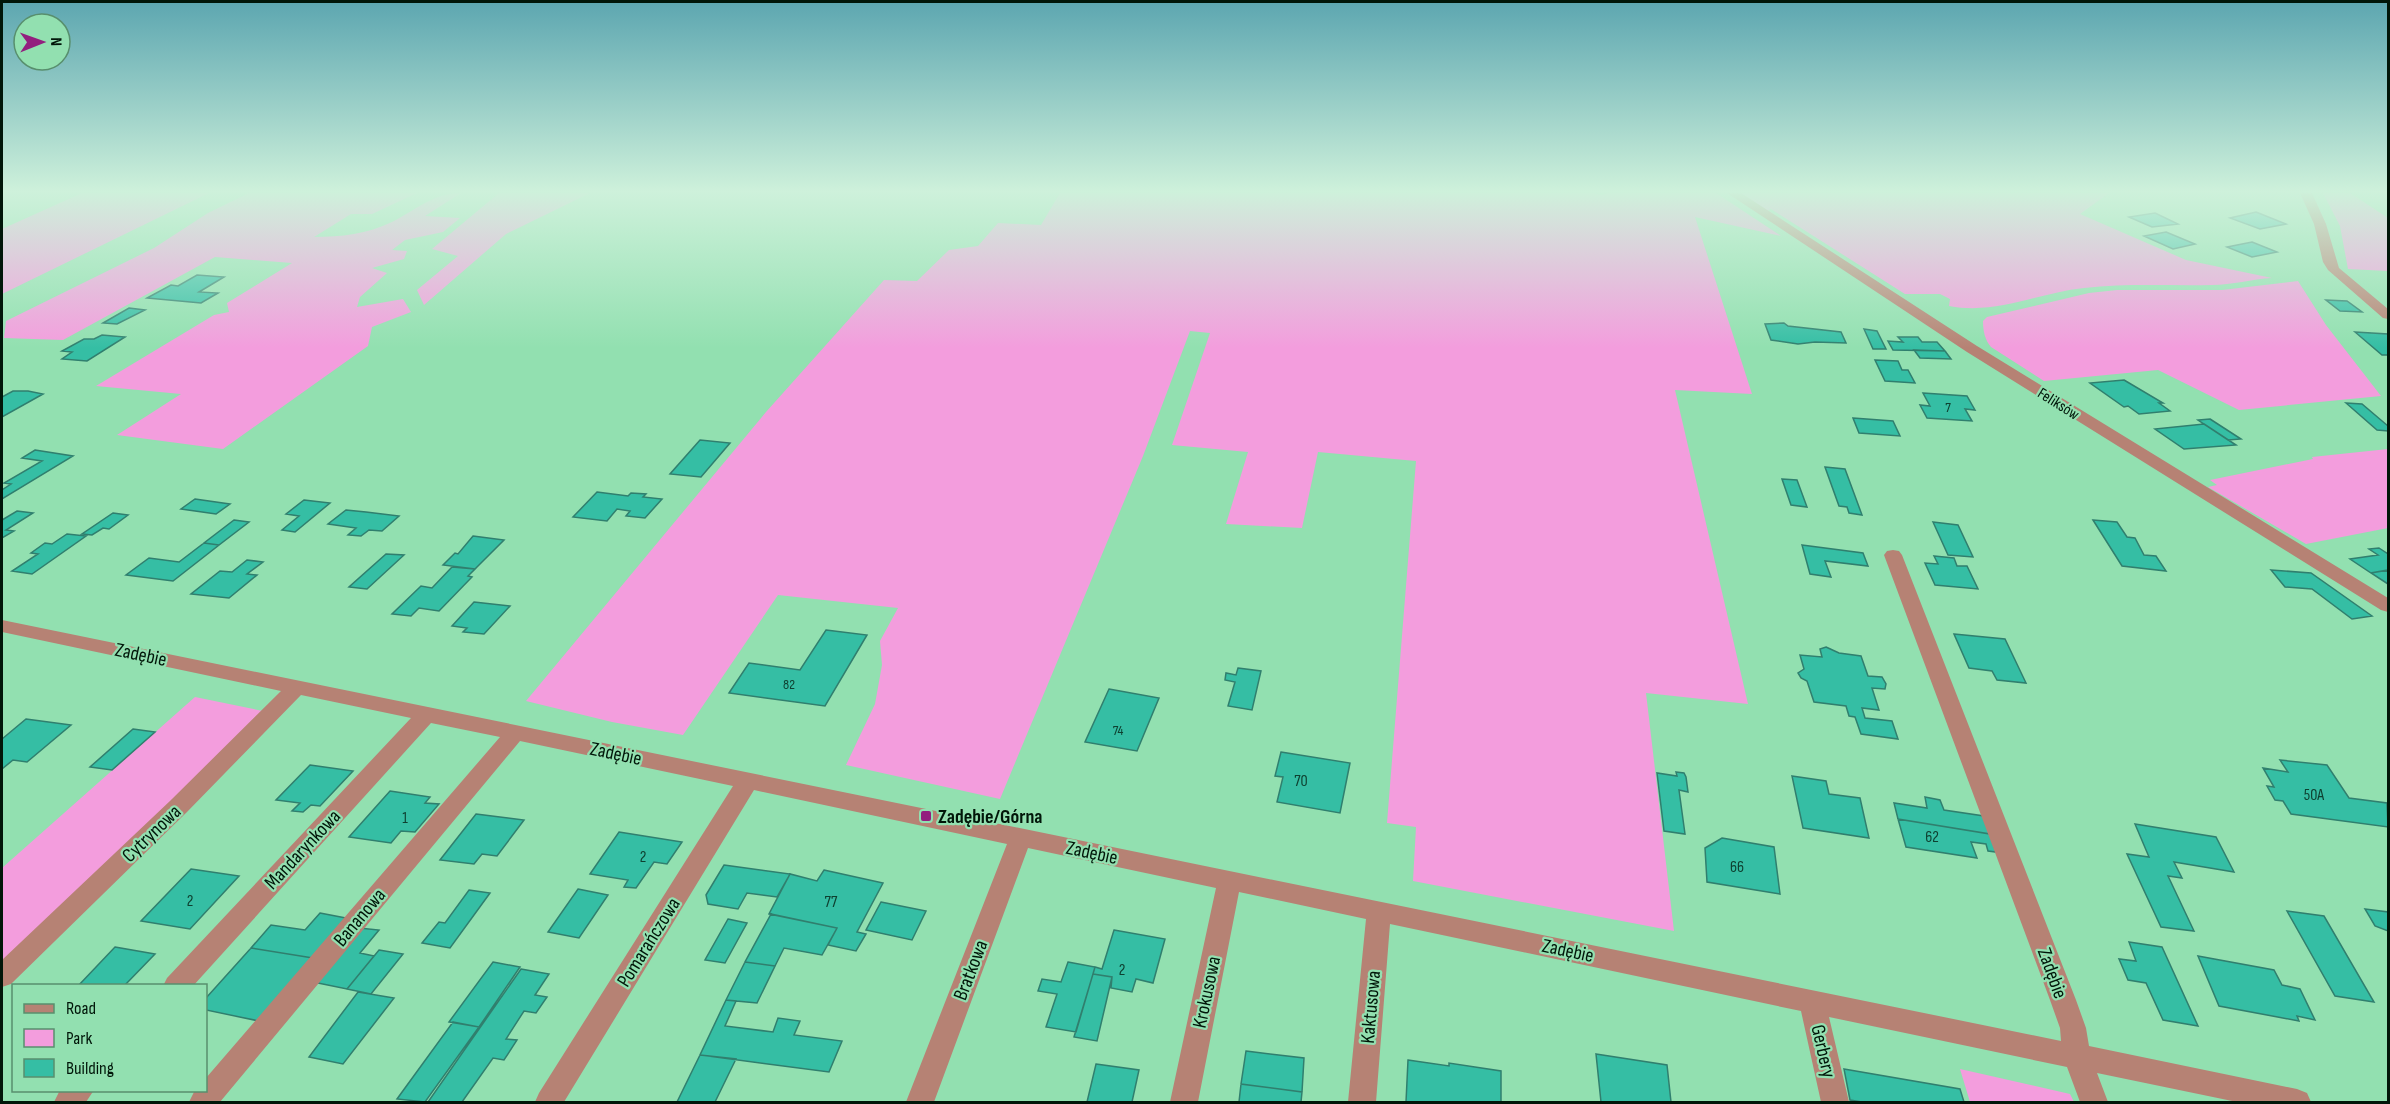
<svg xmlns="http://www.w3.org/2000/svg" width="2390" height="1104" viewBox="0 0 2390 1104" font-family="'Sofia Sans Condensed',sans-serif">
	<rect width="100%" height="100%" fill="#92e0b0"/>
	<path fill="#f39ddd" d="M82,193h127l-207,101v-65z
		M249,193h168l-45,21h-21l-37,23c27,0 53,-3 78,-15 24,-12 41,-29 69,-29l-36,23 35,2 -17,14 -38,8 -13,10 15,1 -3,8 -32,9 15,5 -27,24 -3,10 46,-8 8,13 -39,15 -4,19 -145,103 -106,-14 64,-41 -85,-8 118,-71 15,-3 -2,-9 65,-40 -77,-6 -152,83 -59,-2 2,-17 148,-73 54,-35z
		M499,193h91l-84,41 -82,71 -7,-15 41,-34 -26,-7z
		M1060,193h533l9,2 5,-2h109l65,43 -86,-19 57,177 -77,-4 73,314 -102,-11 28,238 -261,-50 3,-54 -29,-4 29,-362 -98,-9 -16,76 -76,-4 22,-72 -76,-7 38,-112 -20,-2 -47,125 -143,343 -154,-34 29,-61 7,-39 -2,-24 18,-33 -120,-13 -95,140 -71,-13 -86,-21 240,-289 118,-132 33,1 32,-31 29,-4 20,-23 43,2z
		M1740,193h369l-29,21 106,46 86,18c-20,1 -40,7 -60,7 -43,1 -85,-2 -128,3 -47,5 -87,27 -135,18l1,-7 -10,-5h-35l-134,-85 -4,2z
		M2323,193h27l38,25v53l-40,-2 -8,-43z
		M2298,281l28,44 55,71 -142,14 -81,-40 -114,11 -53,-34c-6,-7 -8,-16 -8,-26l4,-4 102,-24 28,-3h105z
		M2388,449v79l-82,16 -98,-57 9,-2 -7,-5 103,-21 -1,-2z
		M195,697l68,14 -95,97 -166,158v-98z
		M1960,1069l110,25 4,8h-104z"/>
	<path fill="#35bea4" stroke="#307f6e" stroke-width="1.5" d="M2256,212l30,12 -26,5 -30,-11z
		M2155,213l23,11 -26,3 -23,-10z
		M2166,232l29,12 -22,5 -29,-13z
		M2252,242l25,10 -25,5 -25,-10z
		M197,275l27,2 -25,15 19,1 -17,10 -54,-5 24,-13 7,1z
		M2326,300l21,1 15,11 -22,-1z
		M129,308l16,2 -28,14 -14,-1z
		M1784,323l4,3 53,6 5,11 -31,-1 -17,2 -27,-4 -6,-16z
		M1864,329l13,2 9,18h-13z
		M2355,332l33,2v21h-6z
		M102,335l23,2 -38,24 -25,-2 10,-7 -10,-1 22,-12h10z
		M1898,337h20l4,5h15l8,9 -52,-1 -5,-9 15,1z
		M1914,350l31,1 6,8 -31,-1z
		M1875,360l23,1 4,9h6l7,13 -30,-2z
		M2124,380l39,23h-4l11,8 -31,3 -11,-8 -4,1 -34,-24z
		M13,391h15l15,3 -41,23v-20z
		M1923,393l44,3 8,14 -10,-1 7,12 -45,-3 -7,-13 10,1z
		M2346,403l16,1 26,22v5l-11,-1z
		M1853,418l40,3 7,15 -41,-3z
		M2210,419l31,20 -13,1 -30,-20z
		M2204,424l32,21 -52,4 -29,-20z
		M700,440l30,3 -29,34 -31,-3z
		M35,450l38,6 -71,43v-9l9,-6 -7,-1 38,-22 -20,-3z
		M1825,467l20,2 17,46 -13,-2 -2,-6 -8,-1z
		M1782,479l15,1 10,27 -16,-2z
		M597,492l31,4 3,-3 15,1 -3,3 19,2 -17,19 -19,-2 4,-5 -13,-2 -10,12 -34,-4z
		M195,499l35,5 -14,10 -35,-5z
		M304,500l26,3 -35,29 -13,-2 17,-14 -13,-2z
		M346,510l20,2 33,4 -17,15 -13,-1 -8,6 -13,-1 8,-7 -28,-4z
		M17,511l16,2 -27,17 8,1 -12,7v-18z
		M113,513l15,2 -19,14 -6,-1 -11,7 -10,-1z
		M234,520l15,2 -30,23 -15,-2z
		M2093,520l24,2 10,15 8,1 9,17 12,1 10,15 -44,-5z
		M1933,522l25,3 15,32 -25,-2z
		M67,534l19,2 -54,38 -20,-3 26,-17 -7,-1 14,-10 7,1z
		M473,536l31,4 -29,29 -32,-4 12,-12 3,1z
		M204,543l15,2 -46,36 -47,-6 23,-17 30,4z
		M1802,545l61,8 5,13 -43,-5 6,16 -21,-3z
		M2379,548l9,6v16l-17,3 -21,-14 28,-4 -9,-6z
		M386,554l18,1 -37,34 -18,-2z
		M1934,556l20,2 3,8h10l11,23 -43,-4 -10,-22 13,1z
		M247,560l16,2 -16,12 10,1 -28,23 -38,-4 29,-23 12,1z
		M452,567l23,2 -7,7 4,1 -33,34 -20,-3 -8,8 -19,-2 29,-28 11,2z
		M2271,570l40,3 61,43 -20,3 -40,-30 -27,-2z
		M2388,570v14l-17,-11z
		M474,602l36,4 -26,28 -21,-2 4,-4 -15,-2z
		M826,630l41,5 -42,71 -96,-13 20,-30 51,7z
		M1954,634l51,5 21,44 -29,-3 -5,-9 -23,-3z
		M1826,647l13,6 22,3 7,20 14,1 4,7 -1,5 -13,-1 7,22 -17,-2 3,10 27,3 6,18 -37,-5 -6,-17 -6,-1 -3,-10 -32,-4 -7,-21 -6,-3 -3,-5 6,-4 -4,-14 22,2 -2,-8z
		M1238,668l23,3 -9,39 -24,-4 7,-24 -10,-2 1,-7 10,2z
		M1109,689l50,9 -22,53 -52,-9z
		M26,719l45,6 -44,37 -14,-2 -11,9v-30z
		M133,729l22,3 -43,38 -22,-3z
		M1281,752l69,11 -10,50 -63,-11 6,-25 -8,-1z
		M2280,760l47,5 22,33 38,5 1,24 -97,-13 -8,-13 -8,-1 -8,-14 7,1 -11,-19 25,4z
		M310,765l43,6 -33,35 -9,-1 -8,7 -11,-1 8,-8 -24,-3z
		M1676,772l8,1 2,4 2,15 -9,-2 6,44 -21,-3 -7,-58 20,3z
		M1792,776l34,5 3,13 31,4 9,40 -66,-10z
		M390,791l40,6 -5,6 14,1 -24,28 -14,-1 -10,12 -42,-6z
		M1925,797l15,3 4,10 40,6 6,18 -92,-15 -4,-16 33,5z
		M476,814l48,6 -27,36 -15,-2 -8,10 -34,-4z
		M1898,819l92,15 6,18 -8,-1 -2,-7 -15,-2 6,16 -71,-11z
		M2135,824l81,13 18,35 -60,-10 8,16 -14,-2 26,55 -33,-4 -34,-73 22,3z
		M619,832l63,10 -15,22 -13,-2 -18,26 -12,-1 4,-7 -38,-6z
		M1722,838l52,9 6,47 -73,-12 -2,-34z
		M724,865l66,9 -13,23 -30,-4 -9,16 -30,-5 -2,-9z
		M191,869l48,7 -49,53 -49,-8z
		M824,870l59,13 -26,49 9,2 -10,17 -28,-6 9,-17 -68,-14 21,-40 27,7z
		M578,889l30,6 -29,43 -31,-6z
		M469,890l21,3 -40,55 -28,-5 17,-21 6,1z
		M881,902l45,9 -14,29 -46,-10z
		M2365,909l23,3v19l-13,-5z
		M2287,911l37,5 50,86 -39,-6z
		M320,913l26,5 -33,40 -62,-10 20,-23 34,5z
		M771,914l66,14 -15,27 -38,-7 -9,18 -30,-4z
		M728,919l19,4 -22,40 -20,-3z
		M359,928l20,2 -19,23 14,3 -27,33 -34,-7z
		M1114,930l51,9 -12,44 -17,-4 -4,13 -21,-4 1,-11 -19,-3 2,-7 7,2z
		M2129,942l33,5 36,79 -35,-6 -17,-37 -18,-3 -9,-21 17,2z
		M115,947l40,7 -31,32h-46z
		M251,948l62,10 -54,63 -53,-11v-12z
		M379,950l24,4 -32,40 -24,-5z
		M2198,956l76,14 8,15 18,4 15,31 -18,-4 2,5 -80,-15z
		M493,962l27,5 -41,60 -30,-5z
		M745,962l30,4 -18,37 -31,-3z
		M1068,962l27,5 -19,65 -30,-5 11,-33 -19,-3 4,-12 19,3z
		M521,969l28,5 -14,21 12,2 -11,16 -12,-2 -18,28 11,1 -13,20 -11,-2 -31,44h-34z
		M1093,974l19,3 -15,64 -23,-4z
		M358,992l36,6 -51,66 -34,-7z
		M726,1000l10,1 -11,25 48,6 5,-14 22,3 -6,14 48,6 -13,31 -129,-17z
		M453,1022l26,5 -54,75 -28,-3z
		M1246,1051l58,7 -2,34 -61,-8z
		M1596,1054l71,11 4,37h-70z
		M700,1055l36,4 -21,43h-38z
		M1408,1060l41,6v-3l52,8v31h-95z
		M1096,1064l43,6 -7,32h-45z
		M1844,1069l116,20 4,13h-102l-12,-2z
		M1241,1084l61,8 -1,10h-62z"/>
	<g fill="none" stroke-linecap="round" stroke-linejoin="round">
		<path fill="#b68274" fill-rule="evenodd" d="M1727,193h14l236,153 411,252v14l-7,-2 -414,-258z
			M2300,193h12l14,31 13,44 49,41v10l-5,-1 -55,-48 -5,-8 -9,-38z
			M1893,550l6,1 3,4 174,445 10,28 3,18 208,43 10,4 4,9h-74l-140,-29 11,29h-28l-13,-35 -238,-50 20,85h-28l-20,-91 -411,-87 -14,178h-28l18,-183 -127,-27 -41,210h-28l46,-214 -188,-40 -94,254h-28l101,-258 -253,-54 -190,312h-29l4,-9 194,-307 -213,-45 -300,361h-31l6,-12h11v-12l294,-341 -69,-14 -238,263h-30l4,-8 244,-260 -110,-23 -114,117 -176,172 -9,3v-27l169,-160 110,-109 -279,-59v-12l2059,421 -1,-13 -10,-28 -166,-445 3,-4z
			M60,1090h34l-8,12h-32z"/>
	</g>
	<linearGradient id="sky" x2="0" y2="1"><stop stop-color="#5ca6b0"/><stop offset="0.55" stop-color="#cef1db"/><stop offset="1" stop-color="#cef1db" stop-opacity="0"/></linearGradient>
	<rect width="2390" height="348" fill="url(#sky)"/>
	<rect fill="#931f7e" stroke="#92e0b0" stroke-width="2" x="920" y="810" width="12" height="12" rx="3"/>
	<g text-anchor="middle" stroke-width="4.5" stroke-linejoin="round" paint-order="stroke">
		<g font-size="14" fill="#0e4030">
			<text x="1948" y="412">7</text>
			<text x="789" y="689">82</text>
			<text x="1118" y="735">74</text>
		</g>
		<g font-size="16" fill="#011609" stroke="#92e0b0">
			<text transform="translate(2059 403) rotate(32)" y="6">Feliksów</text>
		</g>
		<g font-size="16" fill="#0e4030">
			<text x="1301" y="786">70</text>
			<text x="2314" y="800">50A</text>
			<text x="405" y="823">1</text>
			<text x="1932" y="842">62</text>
			<text x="643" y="862">2</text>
			<text x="1737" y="872">66</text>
			<text x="190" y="906">2</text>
			<text x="831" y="907">77</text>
			<text x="1122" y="975">2</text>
		</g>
		<g font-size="20" fill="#011609" stroke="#92e0b0">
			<text transform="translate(141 654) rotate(12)" y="7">Zadębie</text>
			<text transform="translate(616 753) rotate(12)" y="7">Zadębie</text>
			<text transform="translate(151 833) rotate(-44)" y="7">Cytrynowa</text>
			<text transform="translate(302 849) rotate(-47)" y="7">Mandarynkowa</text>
			<text transform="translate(1092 852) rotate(12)" y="7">Zadębie</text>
			<text transform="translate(359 917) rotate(-50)" y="7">Bananowa</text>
			<text transform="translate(648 942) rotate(-58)" y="7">Pomarańczowa</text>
			<text transform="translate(1568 950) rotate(12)" y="7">Zadębie</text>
			<text transform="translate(970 970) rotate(-69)" y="7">Bratkowa</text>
			<text transform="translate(2053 973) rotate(70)" y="7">Zadębie</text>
			<text transform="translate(1206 992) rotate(-78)" y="7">Krokusowa</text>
			<text transform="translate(1370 1007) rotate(-85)" y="7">Kaktusowa</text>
			<text transform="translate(1824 1051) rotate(77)" y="7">Gerbery</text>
		</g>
		<g font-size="20" font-weight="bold" fill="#011609" stroke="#92e0b0" text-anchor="start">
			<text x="938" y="823">Zadębie/Górna</text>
		</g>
	</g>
	<rect width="2390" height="1104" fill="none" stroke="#011609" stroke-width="6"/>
	<rect x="12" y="984" width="195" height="108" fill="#92e0b0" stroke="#588f6d" stroke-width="1.5"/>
	<rect x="24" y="1004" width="30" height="9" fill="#b68274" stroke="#588f6d" stroke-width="1.5"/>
	<text x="66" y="1014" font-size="18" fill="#011609">Road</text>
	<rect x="24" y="1029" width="30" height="18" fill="#f39ddd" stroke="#588f6d" stroke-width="1.5"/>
	<text x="66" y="1044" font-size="18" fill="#011609">Park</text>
	<rect x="24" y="1059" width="30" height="18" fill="#35bea4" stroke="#588f6d" stroke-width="1.5"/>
	<text x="66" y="1074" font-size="18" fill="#011609">Building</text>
	<g transform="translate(42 42) rotate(89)"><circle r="28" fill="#92e0b0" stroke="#588f6d" stroke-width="1.5"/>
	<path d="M0-4.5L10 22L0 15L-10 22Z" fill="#931f7e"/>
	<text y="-9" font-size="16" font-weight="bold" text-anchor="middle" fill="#011609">N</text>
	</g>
</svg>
